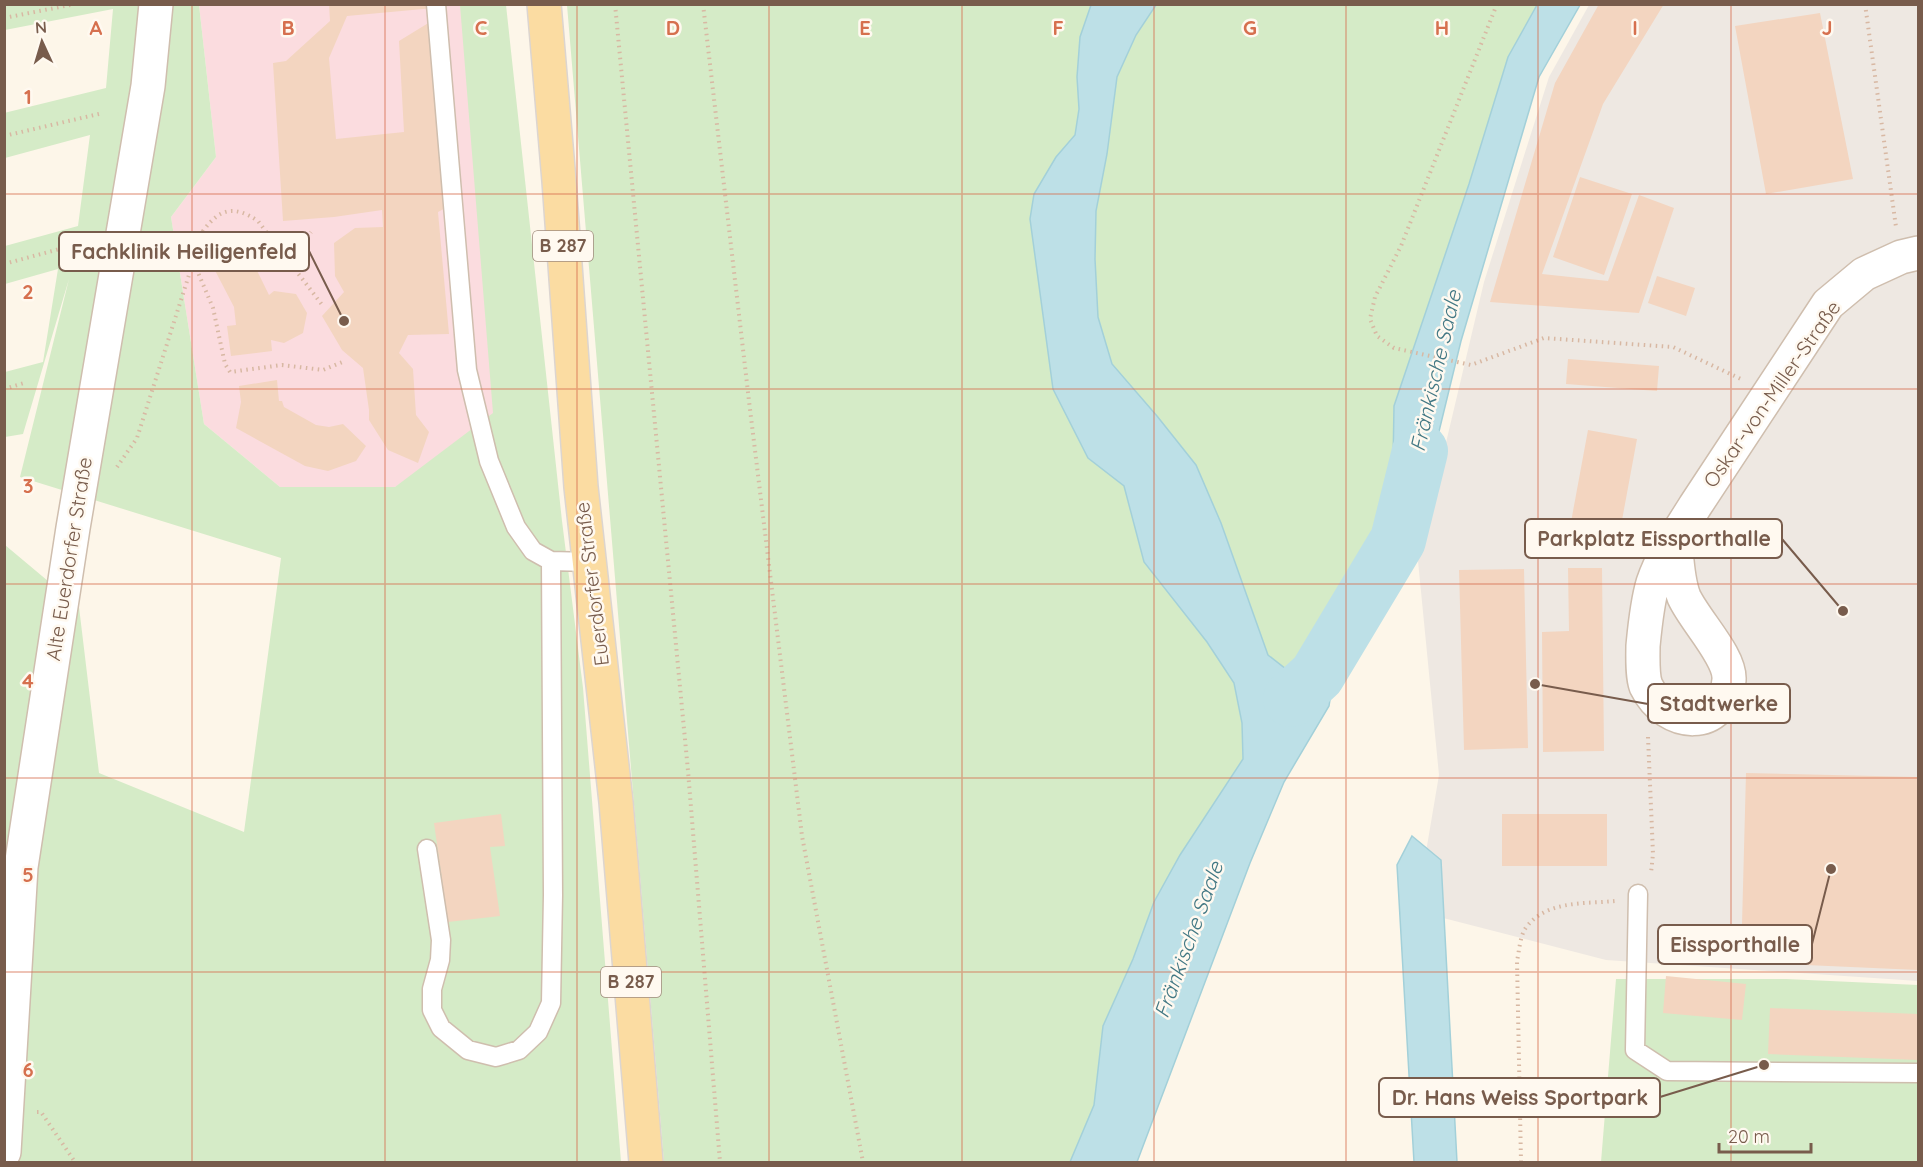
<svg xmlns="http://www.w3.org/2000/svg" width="1923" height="1167" viewBox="0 0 1923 1167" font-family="Quicksand,sans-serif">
	<rect width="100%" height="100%" fill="#fdf6e9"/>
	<path fill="#eee8e2" d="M1589,5h329v976l-312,-21 -190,-49 23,-136 -21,-214 66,-279 65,-205z"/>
	<path fill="#fbdcdf" d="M199,5h284l24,424 -112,58h-115l-76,-63 -33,-207 45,-60z"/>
	<path fill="#d5ebc7" d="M5,5h194l17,152 -45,60 33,207 76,63h115l98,-74 -33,-408h46l56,516 21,167 38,474h-616v-617l74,62 20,166 145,59 37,-274 -261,-81 49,-198 -46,155 -18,3v-65l38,-10 15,-93 -53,15v-38l73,-20 12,-91 -85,23 -1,-45 102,-25 7,-79 -108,21z
		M567,5h524l-11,32 -3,40 2,32 -4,26 -19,22 -26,62 15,110 43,129 36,28 20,76 63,80 27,41 8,40 1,36 -63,96 -26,47 -21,57 -30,67 -9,79 -24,57h-406z
		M1156,5h381l-29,52 -39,127 -75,222 -2,117 -97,153 -27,-21 -47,-132 -109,-159 -14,-47 -3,-58 1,-48 11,-57 10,-77 19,-42z
		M1616,979h170l132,6v177h-317z"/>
	<path fill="#bde0e7" stroke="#a3d0d9" stroke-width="1.5" d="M1091,5h65l-20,30 -19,42 -10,77 -11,57 -1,48 3,58 14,47 45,52 39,49 25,58 47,132 27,21 45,-38 -11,68 -45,76 -34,81 -113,299h-67l24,-57 9,-79 30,-67 21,-57 26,-47 63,-96 -1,-36 -8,-40 -27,-41 -63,-80 -20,-76 -36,-28 -35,-69 -23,-170 4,-25 22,-37 19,-22 4,-26 -2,-32 3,-40z
		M1537,5h43l-41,72 -78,264 -46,189 -23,-7 2,-117 75,-222 39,-127z
		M1412,836l29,24 16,302h-43l-17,-297z"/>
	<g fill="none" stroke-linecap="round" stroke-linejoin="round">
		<path stroke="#bde0e7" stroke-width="56" d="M1291,699l26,-24 81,-135 22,-89"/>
	</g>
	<path fill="#f3d5c0" d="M329,4h104l1,4 -87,8 -18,42 7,81 68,-7 -5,-91 31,-19 21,183 -13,7 11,122 -41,1 -9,18 14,16 3,46 13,17 -11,31 -30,-13 -19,-30v-10l-6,-42 -21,-18 -20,-34 22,-24 -9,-16 -1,-33 21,-15 28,-1 -1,-17 -48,7 -51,4 -10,-158 13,-2 44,-40z
		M1599,4h65l-61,100 -61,170 66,7 31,-86 35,13 -35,105 -149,-11 65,-219z
		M1820,13l33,166 -87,15 -31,-168z
		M1580,177l52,17 -28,81 -51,-18z
		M241,238l28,57 5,-4 22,3 11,19 -4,20 -19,10 -13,-3 1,11 -41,5 -4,-30 9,-1 -2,-18 -27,-52z
		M1657,276l38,12 -9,28 -38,-13z
		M1568,359l91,7 -2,25 -91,-7z
		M277,380l2,21h3l2,6 32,18 13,2 14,-3 23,22 -10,15 -28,10 -23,-5 -69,-38 5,-26 -2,-16z
		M1588,430l49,9 -17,92 -49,-9z
		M1568,568h34l2,183 -61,1 -1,-120 27,-1z
		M1524,569l4,179 -64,2 -5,-180z
		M1746,773l172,4v193l-177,-8z
		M501,814l4,32 -15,1 10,69 -52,6 -14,-99z
		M1502,814h105v52h-105z
		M1666,976l80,8 -4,36 -79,-7z
		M1770,1008l148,6v46l-150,-6z"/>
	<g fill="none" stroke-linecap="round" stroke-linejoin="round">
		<g stroke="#cfbeae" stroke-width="21">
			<path id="service" d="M436,4l31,366 22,91 27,66 17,24 18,10 38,1
				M427,849l14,91 -1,20 -8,29v21l9,18 27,22 28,7 23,-7 19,-18 13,-29 2,-108 -2,-334
				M1638,894l-3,156 32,21 251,2"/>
		</g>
		<g stroke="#cfbeae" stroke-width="36">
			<path id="minor" d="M1675,539c2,18 2,40 9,58 11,24 47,60 45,83 -5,52 -62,49 -83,6 -4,-10 -3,-29 -3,-40 2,-21 4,-43 10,-63 9,-27 27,-53 42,-77l133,-202 36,-30 37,-17 17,-4
				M4,1152l17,-285 52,-339 75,-442 8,-82"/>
		</g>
		<g stroke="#dcd5d0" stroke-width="36">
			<path id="primary" d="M544,4l15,177 22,306 35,315 30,360"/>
		</g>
		<path stroke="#d8b8a3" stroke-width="4" stroke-dasharray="1.5 4.5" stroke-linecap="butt" d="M615,4l73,767 32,391
			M703,4l46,397 53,435 61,326
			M1497,4l-96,242 -26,51 -5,22 7,17 17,12 77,17 73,-27 129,9 68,32
			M1865,4l31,223
			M4,18l71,-14
			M4,136l99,-23
			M290,262l21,-30
			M194,263l19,45 12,56 5,8 52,-7 41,5 22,-9
			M4,264l63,-17
			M4,389l20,-6
			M117,467l20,-29 66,-207c17,-23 31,-26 55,-10l65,85
			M1648,737l5,117 -2,19
			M37,1112h4l34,50
			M1521,1162l-4,-201c2,-9 3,-24 8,-32 20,-29 59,-25 90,-28"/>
		<use href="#service" stroke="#fff" stroke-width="18"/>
		<use href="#minor" stroke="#fff" stroke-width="33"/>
		<use href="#primary" stroke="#fbdca2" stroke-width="33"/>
	</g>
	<path fill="none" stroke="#d6704e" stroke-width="1.5" stroke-opacity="0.55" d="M192,4v1158M385,4v1158M577,4v1158M769,4v1158M962,4v1158M1154,4v1158M1346,4v1158M1538,4v1158M1731,4v1158M4,194h1914M4,389h1914M4,584h1914M4,778h1914M4,972h1914"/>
	<g text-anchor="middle" stroke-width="5" stroke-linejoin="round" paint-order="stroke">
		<g fill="#fff9f0" stroke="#a08b7d" stroke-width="1.5">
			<rect x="533" y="231" width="60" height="30" rx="4.5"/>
			<rect x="601" y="967" width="60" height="30" rx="4.5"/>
		</g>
		<g font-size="18" font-weight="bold" fill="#785c4c">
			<text x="563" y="252">B 287</text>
			<text x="631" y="988">B 287</text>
		</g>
		<g font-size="20" fill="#785c4c" stroke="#fff9f0">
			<text transform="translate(1772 394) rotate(-55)" y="7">Oskar-von-Miller-Straße</text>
			<text transform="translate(69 559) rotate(-81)" y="7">Alte Euerdorfer Straße</text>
			<text transform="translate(592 584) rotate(-97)" y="7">Euerdorfer Straße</text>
		</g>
		<g font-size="21" font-style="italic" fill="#427884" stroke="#fff9f0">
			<text transform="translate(1436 371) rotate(-77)" y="7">Fränkische Saale</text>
			<text transform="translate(1189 940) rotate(-70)" y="7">Fränkische Saale</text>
		</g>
	</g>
	<g font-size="20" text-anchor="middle" font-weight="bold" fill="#d6704e" stroke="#fff9f0" stroke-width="5" stroke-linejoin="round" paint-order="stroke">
		<text x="96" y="35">A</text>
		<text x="288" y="35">B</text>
		<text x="481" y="35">C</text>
		<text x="673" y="35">D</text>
		<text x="865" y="35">E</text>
		<text x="1058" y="35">F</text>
		<text x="1250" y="35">G</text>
		<text x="1442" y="35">H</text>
		<text x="1635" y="35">I</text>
		<text x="1827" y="35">J</text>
		<text x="28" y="104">1</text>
		<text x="28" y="299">2</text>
		<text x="28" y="493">3</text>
		<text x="28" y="688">4</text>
		<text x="28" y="882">5</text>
		<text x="28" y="1077">6</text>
	</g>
	<path fill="none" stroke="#785c4c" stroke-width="2" d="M344 321L309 251M1843 611L1782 539M1535 684L1648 704M1831 869L1812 944M1764 1065L1660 1097"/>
	<g fill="#785c4c" stroke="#fff9f0" stroke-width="2">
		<circle cx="344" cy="321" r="6"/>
		<circle cx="1843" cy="611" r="6"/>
		<circle cx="1535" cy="684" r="6"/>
		<circle cx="1831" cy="869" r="6"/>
		<circle cx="1764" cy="1065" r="6"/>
	</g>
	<g fill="#fff9f0" stroke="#785c4c" stroke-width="2">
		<rect x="59" y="232" width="250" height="39" rx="6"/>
		<rect x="1525" y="519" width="257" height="39" rx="6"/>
		<rect x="1648" y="684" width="142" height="39" rx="6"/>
		<rect x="1658" y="925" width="154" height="39" rx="6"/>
		<rect x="1379" y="1078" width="281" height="39" rx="6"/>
	</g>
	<g font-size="21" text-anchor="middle" font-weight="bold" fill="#785c4c">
		<text x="184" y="259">Fachklinik Heiligenfeld</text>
		<text x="1654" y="546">Parkplatz Eissporthalle</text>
		<text x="1719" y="711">Stadtwerke</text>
		<text x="1735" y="952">Eissporthalle</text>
		<text x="1520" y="1105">Dr. Hans Weiss Sportpark</text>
	</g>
	<rect width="1923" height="1167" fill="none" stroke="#785c4c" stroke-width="12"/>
	<g transform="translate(42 42) rotate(356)" stroke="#fff9f0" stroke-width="4.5" paint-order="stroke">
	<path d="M0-4.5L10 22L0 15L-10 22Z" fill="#785c4c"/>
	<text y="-9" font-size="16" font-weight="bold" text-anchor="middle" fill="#785c4c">N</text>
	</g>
	<path d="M1719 1143v9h92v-9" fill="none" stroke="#785c4c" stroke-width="3"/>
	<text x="1728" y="1143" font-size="18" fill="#785c4c" stroke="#fff9f0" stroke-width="4.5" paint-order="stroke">20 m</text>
</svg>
